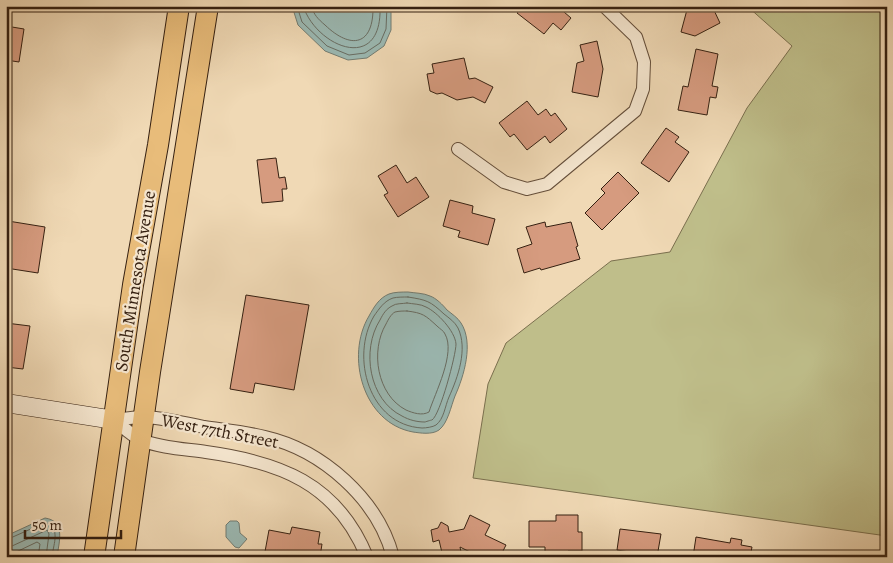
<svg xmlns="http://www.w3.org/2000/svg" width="893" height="563" viewBox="0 0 893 563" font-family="Alegreya,serif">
	<rect width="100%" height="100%" fill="#f0d9b5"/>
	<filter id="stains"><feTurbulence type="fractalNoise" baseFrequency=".004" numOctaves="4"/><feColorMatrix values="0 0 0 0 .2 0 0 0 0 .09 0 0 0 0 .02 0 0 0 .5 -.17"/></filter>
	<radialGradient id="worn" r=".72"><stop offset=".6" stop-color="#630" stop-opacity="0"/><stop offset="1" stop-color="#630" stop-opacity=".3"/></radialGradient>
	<path fill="#bfbe8a" stroke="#7a6f4e" d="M747,6h140v530l-414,-58 15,-94 18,-41 105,-82 59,-9 77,-144 45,-62z"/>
	<path fill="#9bb9b3" stroke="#727c72" d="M292,6h99v24l-7,16 -17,12 -19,2 -23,-9 -27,-26z
		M408,292c6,1 16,1 22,4 6,2 13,9 17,14 5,4 11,8 14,13 13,20 3,53 -6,73 -4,10 -7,27 -16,34 -7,5 -19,3 -26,2 -50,-9 -68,-76 -44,-116 5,-9 10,-18 20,-22 5,-2 13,-2 19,-2z
		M45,518c21,3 14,24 12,39h-51v-21z
		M230,521h7l2,2 1,10 7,6 -8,9 -4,-1 -9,-10v-12z"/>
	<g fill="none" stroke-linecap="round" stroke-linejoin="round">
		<path stroke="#686c62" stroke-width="1" d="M297,6l5,16 25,24 22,9 16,-2 15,-10 6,-14 1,-23
			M303,6c14,42 80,68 77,0
			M311,6c3,9 7,13 14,19 26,25 49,21 48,-19
			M408,297c19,3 22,4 36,17 5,4 11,8 14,14 10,21 0,49 -9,69 -4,9 -5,22 -13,28 -3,2 -10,3 -14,3 -53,-3 -72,-71 -48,-112 5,-7 10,-15 19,-18 4,-1 10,-1 15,-1z
			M407,303c6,1 14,1 19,4 11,5 29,24 30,37 0,11 -16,71 -24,76 -1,0 -7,2 -7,2 -8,0 -16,-2 -23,-6 -33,-16 -41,-66 -22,-96 3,-6 6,-11 12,-14 4,-3 10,-2 15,-3z
			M407,311c16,2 18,4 30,15 3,3 7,5 8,8 11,19 -10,59 -16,78 -7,4 -16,1 -23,-2 -29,-15 -36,-59 -20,-86 2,-4 5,-10 9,-12 4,-1 8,-1 12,-1z
			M6,540l36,-16h7c11,8 4,21 3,33
			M6,546h6l35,-16 2,4 -3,23
			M6,554l8,-1 23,-11 3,2 -2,13"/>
	</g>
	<path fill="#d69b7f" stroke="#352011" d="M523,6h34l14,12 -10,12 -8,-7 -9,11 -27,-21z
		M688,6h24l8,17 -25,13 -14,-4z
		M6,26l18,3 -5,33 -13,-2z
		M597,41l6,28 -5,28 -26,-5 5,-29 7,-2 -4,-16z
		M696,49l22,5 -6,32 6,1 -2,11 -6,-1 -3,18 -29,-5 5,-24 5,1z
		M464,58l5,21 6,-1 18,9 -8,16 -12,-6 -16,3 -15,-7 -5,1 -7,-3 -3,-17 7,-1 -2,-9z
		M527,101l11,14 8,-6 5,7 4,-3 12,16 -17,14 -5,-7 -18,14 -13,-16 -4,3 -11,-14z
		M666,128l13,9 -4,5 14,10 -20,30 -28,-19z
		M276,158l3,20 6,-1 2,12h-5l1,12 -21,2 -5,-43z
		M396,165l11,18 9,-6 13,20 -31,20 -14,-22 4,-2 -10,-17z
		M618,172l21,21 -37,37 -17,-17 20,-20 -4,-4z
		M450,200l23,6 -1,7 23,6 -7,26 -30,-8 2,-6 -17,-5z
		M8,221l37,6 -7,46 -32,-5v-35z
		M545,222l1,5 25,-5 7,24 -2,1 4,12 -39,11 -1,-2 -16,5 -7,-24 15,-5 -6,-17z
		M246,295l63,10 -15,85 -39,-7 -2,10 -23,-4z
		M6,323l24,3 -7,43 -17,-2z
		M470,515l20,10 -5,10 21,10 -6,12h-20l-20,-10 2,10h-19l-4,-17 -6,2 -2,-12 7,-2 3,-6 7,4 1,6 15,-3z
		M556,515h22v17h4v19h-14v6h-16l-7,-1v-9h-16v-26h27z
		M292,527l28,5 -2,12h4l-2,13h-56l5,-27 21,4z
		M620,529l41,5 -4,23h-16l1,-3 -25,-4z
		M696,537l34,6 1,-5 11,2 -1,5 11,2 -2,10h-57z"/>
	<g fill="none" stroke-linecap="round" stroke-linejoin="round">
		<g stroke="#644e3a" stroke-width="14">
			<path id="street" d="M458,149l46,33 23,7 20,-5 88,-73 8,-22 1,-27 -8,-25 -32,-31
				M114,420c9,-1 20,-3 30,-3 20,1 41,6 60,10 20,3 41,5 61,10 57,13 113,62 128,120
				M114,420c8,6 18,16 27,20 20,8 44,9 65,12 73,10 131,31 161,105"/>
		</g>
		<g stroke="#352011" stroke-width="19">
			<path id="secondary" d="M6,403l108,17"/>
		</g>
		<g stroke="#352011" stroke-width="22">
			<path id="primary" d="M94,557l39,-272 25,-140 21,-139
				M124,557l26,-185 58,-366"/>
		</g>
		<use href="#street" stroke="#f5e6cf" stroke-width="12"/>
		<use href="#secondary" stroke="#f5e6cf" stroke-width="18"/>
		<use href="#primary" stroke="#e8bc7a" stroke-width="20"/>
	</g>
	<g text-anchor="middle" stroke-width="4.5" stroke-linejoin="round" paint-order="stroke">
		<g font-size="18" fill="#352011" stroke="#f5e6cf">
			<text transform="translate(135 281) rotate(-81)" y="6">South Minnesota Avenue</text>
			<text transform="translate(220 431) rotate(11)" y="6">West 77th Street</text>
		</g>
	</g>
	<rect width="893" height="563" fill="none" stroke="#f0d9b5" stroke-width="25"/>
	<rect x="8" y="8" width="878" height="548" fill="none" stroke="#352011" stroke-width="2.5"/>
	<rect x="12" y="12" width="868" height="538" fill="none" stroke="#352011"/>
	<path d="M25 530v8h96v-8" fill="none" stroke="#352011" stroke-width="2.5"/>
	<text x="32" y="530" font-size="15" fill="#352011" stroke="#f5e6cf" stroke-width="4" paint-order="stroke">50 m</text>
	<rect width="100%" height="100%" filter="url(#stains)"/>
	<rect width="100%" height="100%" fill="url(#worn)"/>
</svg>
